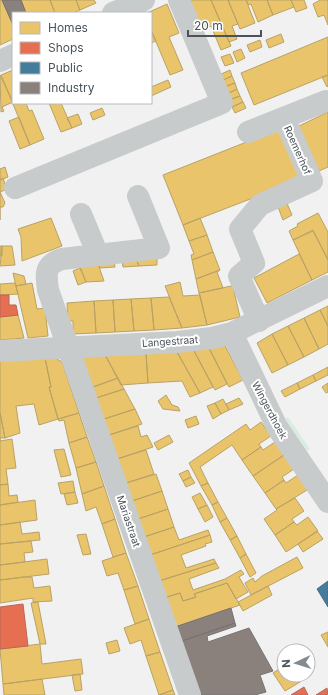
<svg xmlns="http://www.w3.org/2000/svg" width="328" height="695" viewBox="0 0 328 695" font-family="Inter,sans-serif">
	<rect width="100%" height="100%" fill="#f1f1f1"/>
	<path fill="#d8eddf" d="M288,417l22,32 -7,4 -21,-32z"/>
	<path fill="#e9c46a" stroke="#b9a265" d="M0,0h2l11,25v14l-13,6z
		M21,0h29l5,13h-29z
		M50,0h26l4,10 -7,3h-18z
		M76,0h18l2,3 -16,7z
		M190,0h21l20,46 -10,4 -10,-24 -9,4z
		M211,0h17l10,24 -6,2 5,13 -8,3z
		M228,0h18l9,23 -15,6z
		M246,0h21l6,15 -15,7 -7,-18 -2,1z
		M267,0h24l3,7 -21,8z
		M291,0h13l3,8 -11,4z
		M320,0h8v25l-4,-10 -6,2 -5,-13z
		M167,4l12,29 -10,4 14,33 -13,5 -19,-45v-17h-4z
		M151,30l5,11 -5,2z
		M281,34l3,8 -15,6 -3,-8z
		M328,37v38l-74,30 -13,-32z
		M260,40l2,7 -12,5 -3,-7z
		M241,49l4,9 -8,4 -4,-10z
		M230,54l4,9 -9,3 -4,-9z
		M13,70v33h13l3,8 3,-1 12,29 -14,6 -29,-70z
		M230,70l2,6 -11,5 -2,-6z
		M0,75l13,27 -11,5 2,4 -3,1z
		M328,75v11l-1,1 -5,-10z
		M232,76l3,7 -11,4 -3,-6z
		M168,80l3,7 -20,9v-9z
		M235,83l2,6 -10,5 -3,-7z
		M237,89l3,7 -11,4 -2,-6z
		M240,96l3,6 -11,5 -3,-7z
		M243,102l3,6 -11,5 -3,-6z
		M49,103h12l11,25 -11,4z
		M102,108l3,7 -12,5 -3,-7z
		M328,112v55l-9,4 -22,-44z
		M78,114l4,10 -10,4 -5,-10z
		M19,117l11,28 -10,4 -11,-28z
		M282,128l20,51 -119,46 -20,-50z
		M5,167l3,10 -8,3v-11z
		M3,178l4,11 -7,3 5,11 -2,4h-3v13v-40z
		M285,199l7,16 -9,5 -5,-13z
		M318,213l10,19v28l-15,-30 -20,10 -4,-9 9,-5 -1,-2z
		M51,218l11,28 -40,15 -1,-24 -3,-8z
		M200,218l7,17 -18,6 -6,-16z
		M313,231l15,29v12l-16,8 -19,-40z
		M207,235l6,17 -21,8 -1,-5 3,-1 -5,-13z
		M0,246h2v10h-2z
		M2,246h10l3,19 -15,1z
		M213,252l7,18 -24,9 -4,-19z
		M299,254l13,26 -45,23 -13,-25z
		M157,258v7l-18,1 -3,-7z
		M136,259l3,7 -16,1 -1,-7z
		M114,260l1,7 -15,1 -3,-7z
		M97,261l7,20 -18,1 -8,-20z
		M80,268l6,14 -8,3 -5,-14z
		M220,270l-3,2 6,16 -24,5 -3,-14z
		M13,273l11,3 2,8 -10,2z
		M180,282l3,14 17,-1 7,30 -25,3 -17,-42z
		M15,283l3,11 -18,1v-11z
		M32,283l5,26 8,-1 3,28 -20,2 -12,-52z
		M231,286l2,1 7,30 -33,8 -8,-32z
		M169,297l13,31 -28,2 -3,-32z
		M151,298l3,32 -20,1 -3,-32z
		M131,299l3,32 -19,1 -2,-32z
		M113,300l2,32 -19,1 -2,-32z
		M94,301l2,32 -23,1v-13h-5l-1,-18z
		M328,306v20l-8,-16z
		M320,310l8,16v18l-9,5 -15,-31z
		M18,315l6,23 -24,2v-23z
		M304,318l15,31 -15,8 -16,-31z
		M288,326l16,31 -16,8 -16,-31z
		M272,334l16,31 -16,8 -15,-30z
		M224,344l19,36 -14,7 -21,-41z
		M208,346l19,38 -12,6 -22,-41z
		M193,349l20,38 -13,6 -23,-41z
		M177,352l23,41 -10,4 -8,-16 -34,2 -2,-30z
		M146,353l2,30 -27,2 -16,-30z
		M105,355l13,23 -25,9 -11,-30z
		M54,357l8,5 17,51 -21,6 -9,-32h2l-6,-29z
		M45,358l6,29h-2l9,32 -19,6 -5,-21 -18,2 4,27 -15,5 -5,-25v-52z
		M328,367v8l-12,6 -3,-6z
		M313,375l3,6 -16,8 -3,-6z
		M118,378l6,11 -28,9 -3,-11z
		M297,383l3,6 -15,8 -4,-6z
		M328,383v9l-2,1 -4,-6z
		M124,389l11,20 -31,10 -8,-21z
		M166,395l6,10 6,2 2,4 -17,-2 -5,-8z
		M239,398l4,6 -14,6 -3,-6z
		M223,399l6,11 -8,4 -6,-11z
		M215,403l6,11 -8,5 -6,-13z
		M135,409l7,15 -33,11 -5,-16z
		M0,413l5,25h-5v3z
		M79,413l8,24 -18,6 -5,-23 -5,1 -1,-2z
		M196,416l3,8 -11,4 -3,-8z
		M261,422l10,14 -12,8 2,3 -19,13 -10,-15 -32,22 8,16 -7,3 -12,-23 57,-39 4,6z
		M138,426l3,11 6,-2 6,12 -36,12 -8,-24z
		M169,435l4,7 -15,8 -4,-7z
		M87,437l9,25 -20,6 -7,-25z
		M12,439l4,29 -10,1 2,15 -8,1v-44z
		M275,442l9,13 -31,21 -11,-16 19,-13 2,3z
		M64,449l7,26 -10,2 -7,-27z
		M146,450l8,24 -28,9 -9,-24z
		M284,455l10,14 -12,8 2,3 -19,13 -12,-17z
		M96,462l8,24 -22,8 -6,-26z
		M188,470l3,7 -8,4 -4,-7z
		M156,474l6,17 -30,10 -6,-18z
		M298,475l9,15 -31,19 -11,-16 19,-13 2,3z
		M191,477l4,6 -9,4 -3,-6z
		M73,481l2,11 -14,2 -3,-11z
		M208,483l10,19 -6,3 -11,-19z
		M8,484l1,12 8,-1 1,7 -18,3v-20z
		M104,486l11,33 -13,5 -6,-17 -10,4 -4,-17z
		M162,491l6,18 -30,10 -6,-18z
		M75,492l3,11 -11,2 -3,-11z
		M200,493l7,12 -9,4 -6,-12z
		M295,498l9,13 -12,8 2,3 -19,13 -11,-16 13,-9 -1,-1z
		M35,500l2,20 -37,5v-20z
		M218,502l9,16 -7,4 -8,-17z
		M207,505l6,12 -8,5 -7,-13z
		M168,509l6,18 -30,10 -6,-18z
		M308,517l10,14 -32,21 -11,-17 19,-13 3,3z
		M227,518l10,18 -7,4 -10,-18z
		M115,519l11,34 -13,4 -11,-33z
		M20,522l2,12 17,-2 1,8 -40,4v-19z
		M174,527l5,13 29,-10 2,5 -60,20 -6,-18z
		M317,531l6,8 -20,13 -5,-8z
		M86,534l5,20 -8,1 -6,-20z
		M210,535l2,7 -7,2 1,2 -25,9 5,13 28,-9 2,4 -57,18 -9,-26z
		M237,536l9,18 -6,4 -10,-18z
		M31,541l2,11 -9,1 1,9 -25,3v-21z
		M126,553l12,33 -14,4 -6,-17 -11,3 -5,-15z
		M246,554l10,19 -6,4 -10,-19z
		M297,557l6,11 -52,27 -6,-12 8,-5 2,4 7,-6z
		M47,559l2,15 -49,6v-15z
		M216,563l3,5 -30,11 4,11 32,-11 16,-9 3,4 -5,3 9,15 -12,7 -9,-16 -33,11 2,3 -13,4 -3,-8 -16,5 -5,-17z
		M24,577h8l2,11 16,-2 2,15 -19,1v-4l-33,5v-23z
		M227,583l13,22 -65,22 -11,-29 16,-5 3,8 13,-4 -2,-3z
		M138,586l11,33 -14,5 -11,-34z
		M268,586l4,9 -29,16 -5,-9z
		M38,602l8,42h-6l-9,-41z
		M149,619l11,33 -14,4 -5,-16 -11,4 -6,-16z
		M328,632v15l-7,-12z
		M117,640l3,11 -11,3 -3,-11z
		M40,644l2,20 39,-5 2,15 -80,10 -3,-35z
		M160,652l13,38 -14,5 -13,-39z
		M284,666v9h11l5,7 -15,9 -12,-18z
		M80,674l2,16 -7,1 -3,-16z
		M42,679l3,16h-41l-1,-11z
		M173,690l2,5h-17h1z"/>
	<path fill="#e76f51" stroke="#b86754" d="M0,295h9v10h7l2,10 -18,2z
		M23,604l5,42 -28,3v-42z
		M304,687l4,8h-17z
		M327,688l1,7h-12z"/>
	<path fill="#457b9d" stroke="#466f89" d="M328,581v26l-11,-18z"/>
	<path fill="#8a817c" stroke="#777372" d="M2,0h19l5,13h-13v12z
		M231,608l4,15 -56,19 -4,-15z
		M235,623l1,3 -29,10 1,6 41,-14 24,43 -13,4 6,17 -11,3h-57l-19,-53z"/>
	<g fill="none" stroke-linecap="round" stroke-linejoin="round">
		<path stroke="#c8cbcc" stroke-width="22" d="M113,13l31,-13
			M0,61l13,-6
			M248,132l78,-31
			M15,188l207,-85 -43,-103
			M138,196l21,52 -97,11c-18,6 -16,14 -14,31l142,405
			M81,214l17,41
			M259,321l-20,-45 15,-13 -14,-34 20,-24 52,-24 -28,-63
			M232,333l45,94 51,75
			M0,351l177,-9 35,-4 20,-5 96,-47"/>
	</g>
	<g text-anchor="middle" stroke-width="4" stroke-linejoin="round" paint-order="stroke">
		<g font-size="10" fill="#4a535a" stroke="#fff">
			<text transform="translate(298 150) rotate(66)" y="4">Roemerhof</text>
			<text transform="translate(170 341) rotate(-4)" y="4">Langestraat</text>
			<text transform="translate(270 410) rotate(62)" y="4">Wingerdhoek</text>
			<text transform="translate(129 521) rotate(71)" y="4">Mariastraat</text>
		</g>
	</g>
	<rect x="12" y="12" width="140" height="92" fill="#ffffff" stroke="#b7babd"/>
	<rect x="20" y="22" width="20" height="12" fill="#e9c46a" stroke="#b7babd"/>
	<text x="48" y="32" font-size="12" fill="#4a535a">Homes</text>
	<rect x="20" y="42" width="20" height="12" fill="#e76f51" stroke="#b7babd"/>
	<text x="48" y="52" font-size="12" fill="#4a535a">Shops</text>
	<rect x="20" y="62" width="20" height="12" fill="#457b9d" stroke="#b7babd"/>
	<text x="48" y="72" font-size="12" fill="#4a535a">Public</text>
	<rect x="20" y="82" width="20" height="12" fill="#8a817c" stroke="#b7babd"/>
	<text x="48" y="92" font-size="12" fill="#4a535a">Industry</text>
	<g transform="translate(296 663) rotate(266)"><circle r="19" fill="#ffffff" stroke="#b7babd"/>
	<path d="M0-3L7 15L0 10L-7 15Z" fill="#848a8f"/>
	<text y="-6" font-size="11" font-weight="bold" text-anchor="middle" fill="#4a535a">N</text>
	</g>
	<path d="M188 30v6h73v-6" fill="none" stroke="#4a535a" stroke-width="2"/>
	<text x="194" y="30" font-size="12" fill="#4a535a" stroke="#ffffff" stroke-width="3" paint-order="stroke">20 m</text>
</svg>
